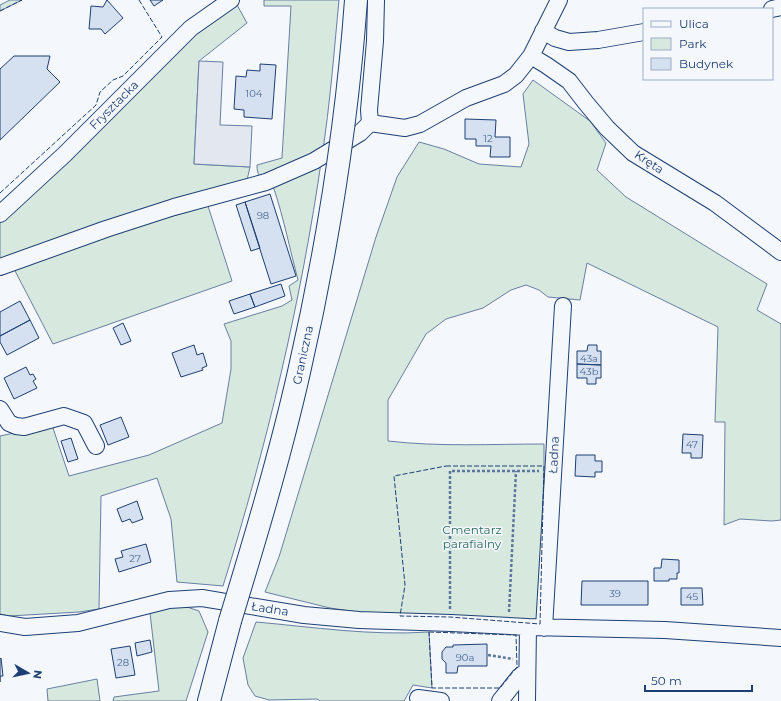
<svg xmlns="http://www.w3.org/2000/svg" width="781" height="701" viewBox="0 0 781 701" font-family="Montserrat,sans-serif">
	<rect width="100%" height="100%" fill="#f4f7fb"/>
	<path fill="#d7e8df" stroke="#687fa3" d="M10,0h12l-22,11v-6z
		M264,0h75c-5,52 -9,105 -17,156 -21,146 -55,289 -99,430l-46,-4 -6,-63 -14,-41 -56,18 -2,113 -20,3 -70,4 -9,-2v-178l52,-11 17,51 80,-21 73,-32 9,-54v-28l-7,-17 58,-18 10,-6 -3,-14 9,-6c-8,-30 -14,-61 -24,-91 -4,-11 -17,-5 -17,-24l25,-7 9,-152h-27z
		M237,5l10,18 -48,38 -5,103 56,3 -3,13 -247,83v-41l132,-125 71,-69z
		M533,80l57,41 16,22 -9,27 29,27 141,87 -10,26 24,14v196l-9,1 -32,-2 -16,6 1,-103h-10l3,-95 -131,-64 -7,37 -32,-3 -9,-7 -13,-5 -15,5 -28,18 -37,11 -20,15 -38,66v41c51,6 104,3 156,3v22l-4,158 -182,-12 -28,-4 -65,-16 14,-35 97,-320 21,-60 22,-35 25,7 35,15 42,3 8,-23 -6,-50z
		M208,206l24,75 -179,63 -40,-77 106,-36z
		M181,605l18,6 9,21 -22,69h-73l1,-4 45,-6 -9,-78z
		M256,622c57,5 115,14 173,10l3,56 -19,-3 -9,16h-84l-3,-2 -48,1 -14,-4 -7,-11 -5,-27z
		M97,679l3,22h-52l-1,-12z"/>
	<path fill="#e3e8f0" stroke="#687fa3" d="M199,61l24,1 -3,63 32,1 -2,41 -56,-3z"/>
	<path fill="#d5e0f0" stroke="#1d3f73" d="M107,0l16,18 -18,16 -4,-5h-12l2,-23 12,1z
		M150,0h13l-9,6z
		M14,56h36l-3,13 13,13 -60,58v-71z
		M260,64l16,1 -4,54 -28,-2v-7l-10,-1 2,-33 10,1 1,-7 13,1z
		M465,119l31,1 -1,17h15v20h-20l1,-11h-15v-7h-11z
		M270,194l26,82 -25,8 -26,-82z
		M245,202l15,46 -9,3 -15,-46z
		M281,284l4,12 -30,11 -5,-13z
		M250,294l5,13 -21,7 -5,-13z
		M20,301l10,19 -30,16v-24z
		M30,320l9,18 -32,17 -7,-13v-6z
		M123,323l8,18 -10,4 -8,-17z
		M194,345l3,10 6,-2 4,13 -5,2 1,2 -22,7 -9,-24z
		M588,345h9v6h4v14l-24,-1v-13h10z
		M577,364l24,1v13h-5v6h-9v-6h-10z
		M26,367l4,8 3,-1 3,5 -3,2 4,7 -23,11 -10,-21z
		M121,417l8,20 -21,8 -8,-20z
		M683,434l20,1 -1,23h-11v-5h-9z
		M71,438l7,21 -10,3 -7,-21z
		M576,455h19v6h7v11h-7v5l-20,-1z
		M137,501l6,18 -11,4 -2,-4 -8,3 -5,-13z
		M146,544l5,18 -32,10 -4,-13 8,-2 -2,-6z
		M662,559l17,1v13h-2v6h-8v2h-15v-13h7z
		M582,581h66v24h-67z
		M681,588h21l1,17h-22z
		M150,640l2,12 -15,4 -2,-13z
		M487,644v22h-29l-1,7h-11v-10l-4,-4v-7l4,-5h7v-2z
		M130,646l5,29 -19,3 -5,-29z
		M1,658l2,18h-3v6v-23z"/>
	<g fill="none" stroke-linecap="round" stroke-linejoin="round">
		<g stroke="#1d3f73" stroke-width="18">
			<path id="minor" d="M772,9l9,-2
				M543,31l12,7 14,4 29,-2 46,-8
				M531,56l15,9 23,16 17,22 21,25 26,25 82,50 66,49
				M370,123l35,5 15,-4 46,-26 38,-14 12,-9 15,-19 28,-56
				M0,214l65,-60 126,-126 40,-28
				M0,267l106,-38 68,-22 92,-25 48,-21 46,-28 10,-10 -1,-13 6,-69 1,-41
				M0,409l9,14 7,3 8,1 40,-11 20,7 12,23
				M0,623l25,4 53,-4 91,-23 33,-2 102,17 55,5 92,3 77,4 137,3 116,8
				M544,628l19,-322
				M418,698l23,3
				M500,701l19,-24 8,-6
				M527,701l1,-74"/>
		</g>
		<g stroke="#1d3f73" stroke-width="24">
			<path id="highway" d="M209,701l21,-80"/>
		</g>
		<path stroke="#5e769c" stroke-width="2.5" stroke-dasharray="3 2" stroke-linecap="butt" d="M450,609v-138h89
			M509,612l7,-141
			M488,655l25,4"/>
		<use href="#minor" stroke="#f4f7fb" stroke-width="16"/>
		<use href="#highway" stroke="#f4f7fb" stroke-width="22"/>
		<g stroke="#1d3f73" stroke-width="24" stroke-linecap="butt">
			<path id="highway-bridge" d="M230,621c25,-82 50,-165 69,-249 28,-122 48,-247 57,-372"/>
		</g>
		<use href="#highway-bridge" stroke="#f4f7fb" stroke-width="22"/>
		<path stroke="#1d3f73" stroke-width="1" stroke-dasharray="5 2" stroke-linecap="butt" d="M0,11l22,-11
			M0,193l96,-88 4,-13 13,-12 10,-4 39,-39 -23,-37
			M446,466h98l-4,158 -90,-7 -50,-1 5,-31 -11,-109z
			M429,632l87,3 1,32 -17,21h-68z"/>
	</g>
	<g text-anchor="middle" stroke-width="3" stroke-linejoin="round" paint-order="stroke">
		<g font-size="10" fill="#4b6792">
			<text x="254" y="97">104</text>
			<text x="488" y="142">12</text>
			<text x="263" y="219">98</text>
			<text x="589" y="362">43a</text>
			<text x="589" y="375">43b</text>
			<text x="692" y="448">47</text>
			<text x="135" y="562">27</text>
			<text x="615" y="597">39</text>
			<text x="692" y="600">45</text>
			<text x="465" y="661">90a</text>
			<text x="123" y="666">28</text>
		</g>
		<g font-size="12" fill="#1d3f73" stroke="#f4f7fb">
			<text transform="translate(114 105) rotate(-45)" y="4">Frysztacka</text>
			<text transform="translate(649 162) rotate(33)" y="4">Kręta</text>
			<text transform="translate(303 355) rotate(-78)" y="4">Graniczna</text>
			<text transform="translate(554 455) rotate(-87)" y="4">Ładna</text>
			<text transform="translate(270 609) rotate(9)" y="4">Ładna</text>
		</g>
		<g font-size="12" fill="#2c6c60" stroke="#f4f7fb">
			<text x="472" y="534">Cmentarz<tspan x="472" dy="14">parafialny</tspan></text>
		</g>
	</g>
	<rect x="643" y="8" width="130" height="72" fill="#f4f7fb" stroke="#9eadc5"/>
	<rect x="651" y="21" width="20" height="6" fill="#f4f7fb" stroke="#9eadc5"/>
	<text x="679" y="28" font-size="12" fill="#1d3f73">Ulica</text>
	<rect x="651" y="38" width="20" height="12" fill="#d7e8df" stroke="#9eadc5"/>
	<text x="679" y="48" font-size="12" fill="#1d3f73">Park</text>
	<rect x="651" y="58" width="20" height="12" fill="#d5e0f0" stroke="#9eadc5"/>
	<text x="679" y="68" font-size="12" fill="#1d3f73">Budynek</text>
	<g transform="translate(28 673) rotate(99)" stroke="#f4f7fb" stroke-width="3" paint-order="stroke">
	<path d="M0-3L7 15L0 10L-7 15Z" fill="#1d3f73"/>
	<text y="-6" font-size="11" font-weight="bold" text-anchor="middle" fill="#1d3f73">N</text>
	</g>
	<path d="M645 685v6h107v-6" fill="none" stroke="#1d3f73" stroke-width="2"/>
	<text x="651" y="685" font-size="12" fill="#1d3f73" stroke="#f4f7fb" stroke-width="3" paint-order="stroke">50 m</text>
</svg>
